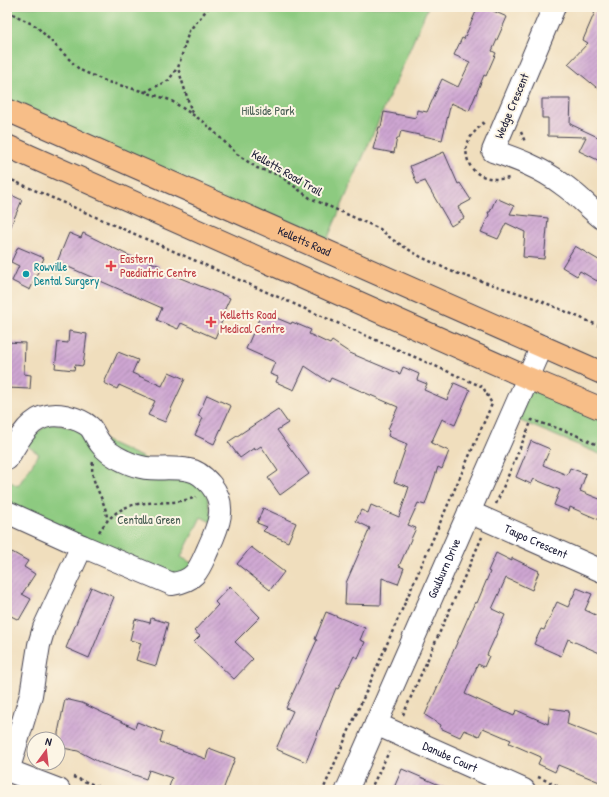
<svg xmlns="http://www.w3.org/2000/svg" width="609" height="797" viewBox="0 0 609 797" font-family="'Patrick Hand',sans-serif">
	<defs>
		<pattern id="building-hatch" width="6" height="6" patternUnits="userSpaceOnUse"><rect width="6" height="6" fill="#cea6d2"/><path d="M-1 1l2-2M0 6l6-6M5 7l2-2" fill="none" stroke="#a787ac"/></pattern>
	</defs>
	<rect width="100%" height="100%" fill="#fcf5e5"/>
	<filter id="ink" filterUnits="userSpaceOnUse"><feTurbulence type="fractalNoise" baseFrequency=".025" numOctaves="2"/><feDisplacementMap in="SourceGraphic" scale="8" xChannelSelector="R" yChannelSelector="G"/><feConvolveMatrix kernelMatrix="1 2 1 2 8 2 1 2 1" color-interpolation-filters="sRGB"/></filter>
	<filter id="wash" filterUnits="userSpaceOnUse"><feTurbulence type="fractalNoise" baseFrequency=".012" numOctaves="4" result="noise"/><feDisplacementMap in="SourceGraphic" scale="16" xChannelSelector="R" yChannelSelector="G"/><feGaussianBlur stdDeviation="0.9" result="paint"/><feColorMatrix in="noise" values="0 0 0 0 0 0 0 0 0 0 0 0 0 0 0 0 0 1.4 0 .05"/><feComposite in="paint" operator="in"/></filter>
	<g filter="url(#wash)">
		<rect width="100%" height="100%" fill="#f0debd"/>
		<path fill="#8dca80" stroke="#58765e" d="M7,7h421l-105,242 -316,-139z
			M528,378l74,31v46l-91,-38z
			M50,423l32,7 123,56 8,37 -12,-6 -20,40 14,8 -17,13 -171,-72v-26l11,6 21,-32 -16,-11z"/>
		<g id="blocks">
			<path fill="url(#building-hatch)" d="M478,7h6l23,10 -15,34 4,2 -10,23 -2,-1 -15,36 -18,-8 -9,37 -41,-9 -2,7h-2l-3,15 -21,-4 6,-22h2l3,-15 32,6 1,-8 10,2 15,-33 16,8 12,-25 -16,-7 8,-17 2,1z
				M597,7h5v85l-34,-28 20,-21 -5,-3z
				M542,99h29l-1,25 32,15v23l-23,-11 7,-14 -38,-1v-18h-6z
				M444,152l14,32 2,-1 11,17 -13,7 6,11 -13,8 -26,-45 -8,3 -7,-18z
				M7,193l15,7 -15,35z
				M496,198l18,8 -4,8 38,4 -4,41 -21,-2 2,-25 -19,-9 -8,16 -17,-7 8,-17 -1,-3h2z
				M69,233l12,5 2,-5 55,27 1,-3 21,9 -2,3 72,29 -7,15 2,1 -10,24 -34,-15 -3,6 -21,-9 5,-12 -105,-46z
				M575,246l27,16v11l-5,8 -17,-10 -3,5 -15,-9z
				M18,247l26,11 -14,32 -18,-9 7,-15 -8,-4z
				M262,312l29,12 1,-2 19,8 -2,4 21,10 2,-3 18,12 50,21 3,-7 16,7 -2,6 10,4 -3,6 23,10 7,-17 16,7 -15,35 -13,-6 -11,24 18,8 -7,18 -4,-2 -13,38 -7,-2 -10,22 8,3 -17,38 5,2 -6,16 -16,-6 -1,27 -36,-1 1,-21 24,-55 -14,-7 5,-11 7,3 3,-8 28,12 10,-30 -15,-5 13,-38 -19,-8 2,-6 -2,-1 10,-22 -67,-29 -2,4 -24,-16 -11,24 -18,-8 2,-5 -8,-3 5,-12 -29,-13z
				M69,331l18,3 -4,32 -8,-1 -1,5 -19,-2 3,-26 10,1z
				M7,342l18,1 -1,31 7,1 -1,14 -23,-1z
				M118,352l20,8 -6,13 30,13 7,-14 16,7 -20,43 -17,-7 7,-14 -36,-16 -2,4 -13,-6z
				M207,395l24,11 -17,38 -19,-9 8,-17 -5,-2z
				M278,409l10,14 -11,7 32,44 -29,21 -12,-17 10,-7 -17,-25 -6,4 -1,-2 -14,10 -12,-16z
				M531,441l19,8 -7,16 24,10 3,-7 16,6 -6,17 22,9v21l-32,-14 -1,4 -15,-6 6,-15 -26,-11 -3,5 -15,-7z
				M263,508l33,15 -8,19 -25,-11 4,-4 -10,-4z
				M251,547l33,25 -14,18 -33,-26z
				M12,552l16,9 -4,6 11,7 -13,20 9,5 -12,21 -12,-6v-54z
				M496,553l16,8v-3l27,13 -7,19 -26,-12 -14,31 13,6 -18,40 2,1 -5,11 -6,-3 -13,30 49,22 2,-6 32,14 2,-16 19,3 -2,13 35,14v45l-44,-18 -3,7 -17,-8 3,-7 -32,-14 2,-3 -28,-12 -4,8 -15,-6 -4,7 -20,-9 1,-3 -16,-10 50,-113 2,1 13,-31 -2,-1z
				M230,586l30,31 -25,25 18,17 -19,20 -40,-37 6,-6 -6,-5 24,-26 -3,-3z
				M91,587l23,10 -25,61 -23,-10z
				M577,588l15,6 -7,16 17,8v36l-34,-15 -7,17 -27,-12 7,-15 3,1 13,-28 11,5z
				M326,612l39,16 -5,12 5,2 -7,16 -4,-2 -16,33 -2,-1 -30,74 -30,-13 17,-38 -7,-3 31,-68 -2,-1z
				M151,618l17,5 -12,43 -20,-6 5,-17 -11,-3 5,-21 15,4z
				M65,699l17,4 53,25 2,-6 26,10 -3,10 46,17 3,-11 26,10 -12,32h-55l4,-12 -23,-8 -3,9 -45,-16 -23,-12 -20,-4v-14z
				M402,769l49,21h-58z"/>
		</g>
	</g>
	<g filter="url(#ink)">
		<use href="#blocks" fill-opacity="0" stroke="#413e4e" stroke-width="1"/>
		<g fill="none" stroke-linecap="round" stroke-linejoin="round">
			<g stroke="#413e4e" stroke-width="24">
				<g id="minor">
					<path d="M554,7l-61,144c24,8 48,17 69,33 15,10 26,23 40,34"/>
					<path d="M7,459c15,-24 25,-49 58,-43 9,2 18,5 25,11 4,5 6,11 10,16 5,7 15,14 24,18 27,13 39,4 65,9 9,1 16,8 22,15 17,21 7,42 -3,64 -9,20 -12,32 -36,35l-90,-38 -75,-34"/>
					<path id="s1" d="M469,512l133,59"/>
					<path id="s2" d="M376,724l148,66"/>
					<path d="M7,770l52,20"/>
					<path d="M8,771l23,-76 8,-50 5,-17 38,-82"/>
					<path id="s3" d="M347,790l195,-444"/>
				</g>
			</g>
			<g stroke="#413e4e" stroke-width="24">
				<g id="major">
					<path id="s4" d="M7,110l595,263"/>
					<path d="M7,146l521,232 74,31"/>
				</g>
			</g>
			<path stroke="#413e4e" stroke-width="2.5" stroke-dasharray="3 3" stroke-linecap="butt" d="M7,11l29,15 44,44 28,12 37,10 25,8 34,22 33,32 20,14 22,7 31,23 70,31 13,11 28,17 32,15 81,26 68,29
				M145,92l24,-12 8,-12
				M192,113l-14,-45 11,-37 20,-24
				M484,122c-6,7 -12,11 -16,20 -2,4 -2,10 -1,15 4,21 26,24 43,21
				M521,132l4,10
				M7,178l476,209 9,17 -169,386
				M93,462c-5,20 14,38 14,58
				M496,504l36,-84 37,12 33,15
				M99,532c28,-44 59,-21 97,-35
				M403,715l79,-178
				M73,777l35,13
				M538,777l29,13
				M370,790l19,-38"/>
			<use href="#minor" stroke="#fff" stroke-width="22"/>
			<use href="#major" stroke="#f7be88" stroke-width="22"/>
		</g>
	</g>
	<g fill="#e0444e" stroke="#fcf5e5" stroke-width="1.5">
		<path d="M109 260h4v4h4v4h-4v4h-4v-4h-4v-4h4z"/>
		<path d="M209 316h4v4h4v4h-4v4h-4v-4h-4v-4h4z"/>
	</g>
	<circle fill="#0f9aa8" stroke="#fcf5e5" stroke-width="1.5" cx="26" cy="274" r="4"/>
	<g text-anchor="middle" stroke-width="4" stroke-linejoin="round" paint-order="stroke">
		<g font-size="12" fill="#22223b" stroke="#fcf5e5">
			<text transform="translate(512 106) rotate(-67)" y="4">Wedge Crescent</text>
			<text transform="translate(287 173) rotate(30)" y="4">Kelletts Road Trail</text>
			<text dy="4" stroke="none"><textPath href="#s4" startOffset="325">Kelletts Road</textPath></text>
			<text dy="4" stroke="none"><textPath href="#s1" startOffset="73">Taupo Crescent</textPath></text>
			<text dy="4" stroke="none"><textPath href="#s3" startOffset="242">Goulburn Drive</textPath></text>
			<text dy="4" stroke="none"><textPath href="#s2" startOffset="81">Danube Court</textPath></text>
		</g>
		<g font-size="12" fill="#475d53" stroke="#fcf5e5">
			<text x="268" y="115">Hillside Park</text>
			<text x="149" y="524">Centalla Green</text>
		</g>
		<g font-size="12" fill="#be3a42" stroke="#fcf5e5" text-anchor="start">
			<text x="120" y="263">Eastern<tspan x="120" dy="14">Paediatric Centre</tspan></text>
			<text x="220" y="319">Kelletts Road<tspan x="220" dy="14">Medical Centre</tspan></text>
		</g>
		<g font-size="12" fill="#0d838f" stroke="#fcf5e5" text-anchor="start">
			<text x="34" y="271">Rowville<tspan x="34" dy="14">Dental Surgery</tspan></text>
		</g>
	</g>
	<rect width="609" height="797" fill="none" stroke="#fcf5e5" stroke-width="24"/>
	<g transform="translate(46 751) rotate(15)"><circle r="19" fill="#fcf5e5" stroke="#a5a1a1"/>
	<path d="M0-3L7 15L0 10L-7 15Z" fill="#d1495b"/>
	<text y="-6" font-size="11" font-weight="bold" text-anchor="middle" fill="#22223b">N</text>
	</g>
</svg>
